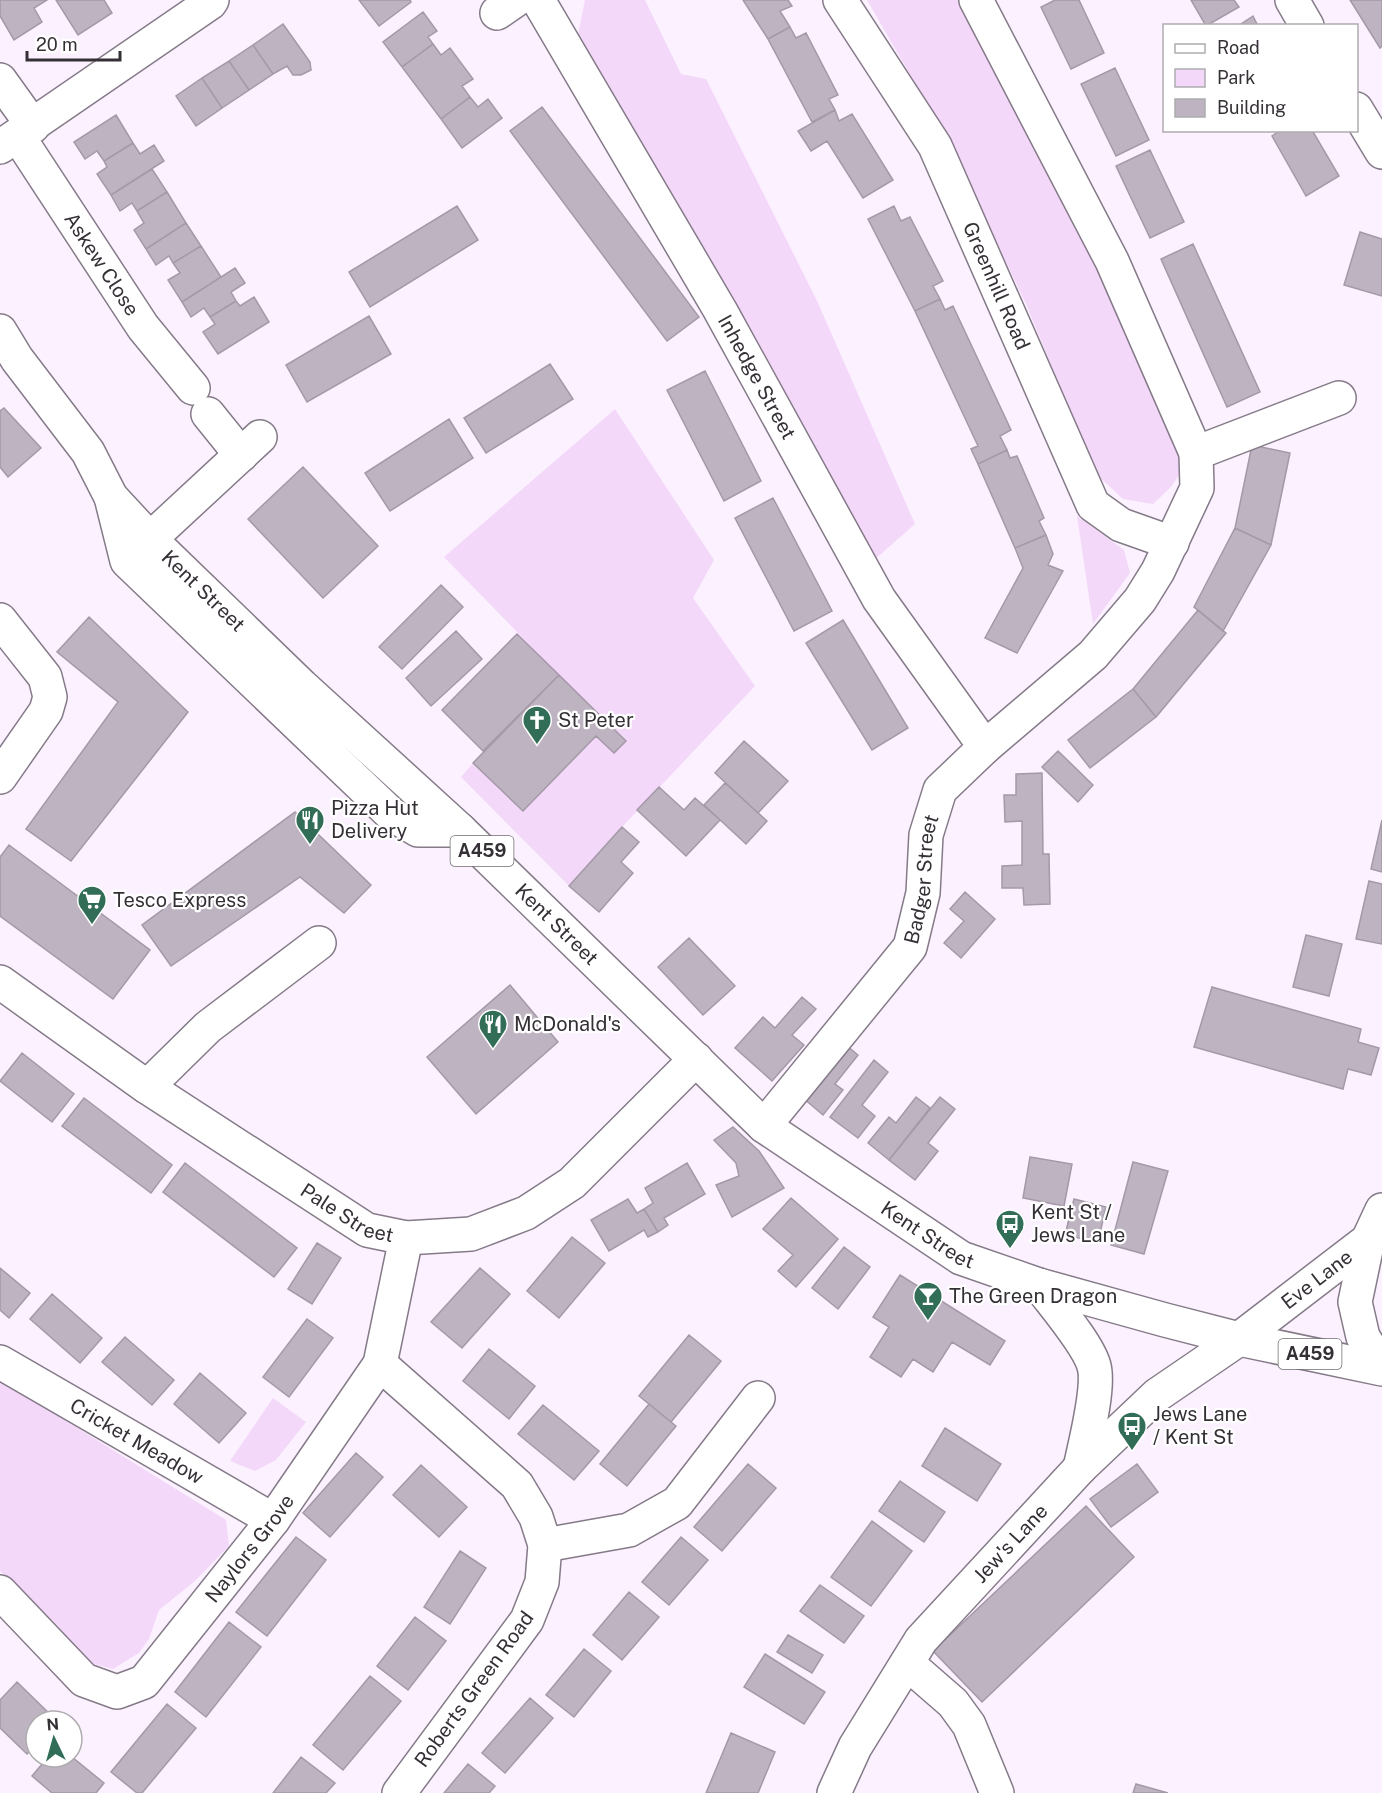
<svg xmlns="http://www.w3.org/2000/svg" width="1382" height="1793" viewBox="0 0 1382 1793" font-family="'Public Sans',sans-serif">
	<rect width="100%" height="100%" fill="#fcf2ff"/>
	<path fill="#f3d8fa" d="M585,0h60l36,74 25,5 112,224 97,221 -42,37 -296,-522z
		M867,0h96l221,443v25l-13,19 -18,17 -30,-5 -27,-25 -70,-170 -80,-167z
		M615,409l99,151 -21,38 62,88 -133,141 -53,59 -108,-109 12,-14 50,48 73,-75 29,5 -66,-66 -115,-118z
		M1077,516l47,34 6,23 -37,51z
		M0,1377l66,44 160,99 3,26 -34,35 -36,29 -10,29 -10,14 -26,16 -27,-7 -28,-36 -58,-55z
		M273,1398l33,24 -30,38 -21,11 -25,-10z"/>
	<path fill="#beb3c1" stroke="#a499a7" stroke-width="1.5" d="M0,0h47l-13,8 8,14 -28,18 -14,-24z
		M56,0h48l8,13 -34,22z
		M359,0h51l1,2 -32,24z
		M743,0h45l4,6 -12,5 10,16 -22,12z
		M1055,0h24l25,53 -33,16 -30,-62z
		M1191,0h43l5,7 -33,19z
		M1350,0h32v46l-2,2z
		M423,12l14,19 -9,6 5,7 -31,23 -19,-25z
		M1253,16l5,10h-20z
		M283,24l27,38 1,8 -10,5h-8l-6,-9 -14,8 -20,-29z
		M790,27l6,11 10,-5 32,62 -9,4 6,11 -23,12 -44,-83z
		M433,44l8,11 9,-7 23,31 -11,7 8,11 -29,22 -39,-52z
		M253,45l20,29 -24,16 -20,-29z
		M229,61l20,29 -27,18 -20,-30z
		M1115,68l34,72 -33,16 -35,-72z
		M202,78l20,30 -26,18 -20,-30z
		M470,97l8,10 10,-8 14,19 -40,30 -21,-29z
		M542,107l157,210 -32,24 -157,-210z
		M835,110l4,11 13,-7 41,66 -30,18 -36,-57 -16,10 -13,-20z
		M116,115l17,28 -29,18 -7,-10 -12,8 -11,-17z
		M1281,130h31l27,46 -33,20 -34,-60z
		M133,143l7,11 14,-9 10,16 -53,34 -14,-21 10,-7 -3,-6z
		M1150,150l34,72 -34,16 -34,-72z
		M152,169l15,23 -30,19 -5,-8 -12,8 -9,-16z
		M167,192l19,31 -40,26 -12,-19 10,-7 -7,-12z
		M457,206l21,34 -108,67 -21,-35z
		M894,206l7,15 9,-4 33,64 -10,5 7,13 -25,12 -47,-92z
		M186,223l15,23 -28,17 -4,-7 -13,9 -10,-16z
		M1360,232l22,7v57l-38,-11z
		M1193,244l67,148 -33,15 -66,-148z
		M201,246l20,31 -39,25 -14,-22 12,-7 -7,-10z
		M235,268l10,15 -14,9 5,9 -26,16 -6,-9 -13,9 -9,-15z
		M254,297l15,25 -51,32 -15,-22 12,-8 -5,-7 26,-16 4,5z
		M940,299l5,11 8,-4 58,124 -11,6 7,14 -29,14 -7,-15 7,-3 -63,-135z
		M369,316l22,38 -84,48 -21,-37z
		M550,364l23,35 -87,54 -22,-35z
		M705,371l56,110 -37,20 -57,-111z
		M4,408l37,40 -33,29 -8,-10v-56z
		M449,419l24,39 -83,53 -25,-38z
		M1252,445l38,8 -19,92 -36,-17z
		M1007,450l3,8 7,-2 27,62 -5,3 7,14 -31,13 -37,-84z
		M303,467l75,79 -55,52 -75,-79z
		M773,498l59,113 -38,20 -59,-113z
		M1235,528l36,17 -48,86 -29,-24z
		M1046,535l7,19 -5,11 15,6 -46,82 -32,-15 38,-70 -8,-20z
		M441,585l22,22 -61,62 -23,-22z
		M1198,610l28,23 -70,84 -23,-28z
		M89,617l99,95 -117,149 -45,-32 92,-127 -61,-50z
		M843,620l65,108 -36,22 -66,-107z
		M456,631l26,28 -51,47 -25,-28z
		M517,634l42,41 -76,76 -41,-41z
		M559,675l67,66 -12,12 -18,-17 -73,75 -50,-48z
		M1133,689l23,28 -66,51 -22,-28z
		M744,741l44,40 -30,32 -43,-40z
		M1058,751l35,34 -15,17 -36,-35z
		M1042,773l1,81h6l1,50 -26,1 -1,-17h-21v-22l20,-1v-44l-17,1 -1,-27h12v-21z
		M725,783l42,38 -21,23 -42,-39z
		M659,787l25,23 11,-12 25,22 -34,36 -49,-46z
		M295,812l76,73 -27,28 -44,-36 -129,89 -29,-41z
		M1382,820v52l-11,-3z
		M622,827l17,15 -18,20 12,11 -34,39 -30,-26z
		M9,845l141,105 -37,49 -113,-83v-59z
		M1369,881l13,3v60l-26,-5z
		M965,892l30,27 -34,39 -17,-15 20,-22 -14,-12z
		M1306,935l36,9 -13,52 -36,-9z
		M689,938l46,48 -32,29 -45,-48z
		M510,985l48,57 -82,72 -49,-57z
		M1212,987l149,42 -3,13 21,6 -8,27 -23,-6 -5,20 -149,-42z
		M802,997l14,12 -24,26 12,10 -32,36 -37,-33 28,-31 12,11z
		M846,1045l12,10 -23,29 8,6 -20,25 -20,-17z
		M22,1053l52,41 -22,28 -52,-41z
		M874,1060l14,12 -26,33 13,11 -17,22 -28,-21z
		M916,1097l14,11 -41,52 -21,-17 21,-26 7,6z
		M940,1097l15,12 -27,34 10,8 -23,29 -26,-20z
		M84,1098l88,67 -21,28 -89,-67z
		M733,1127l26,24 25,37 -52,29 -16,-32 23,-9 -3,-13 -22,-23z
		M1030,1157l42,7 -8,42 -41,-8z
		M1133,1162l35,9 -24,83 -33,-9z
		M185,1163l112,85 -23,29 -111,-85z
		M687,1163l18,31 -41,24 4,7 -10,7 -14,-23 9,-6 -8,-15z
		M791,1198l47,41 -42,48 -18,-16 15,-16 -30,-26z
		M628,1199l9,14 7,-4 14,23 -10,5 -4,-7 -35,21 -18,-31z
		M1074,1199l32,8 -8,35 -33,-7z
		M572,1237l33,26 -46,55 -32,-27z
		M317,1243l24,15 -29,46 -24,-15z
		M844,1247l26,20 -32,42 -26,-21z
		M0,1268l30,25 -21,25 -9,-8z
		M480,1268l30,26 -48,54 -31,-26z
		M900,1275l105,66 -15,24 -38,-23 -19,30 -20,-13 -12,18 -31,-20 19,-30 -16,-10z
		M52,1294l50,44 -22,25 -50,-44z
		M307,1319l26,19 -44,59 -26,-20z
		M689,1335l32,26 -50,61 -32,-26z
		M125,1337l49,43 -22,25 -50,-43z
		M489,1349l46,37 -26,33 -46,-38z
		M200,1373l46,40 -27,30 -45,-39z
		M649,1404l27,22 -49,60 -27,-22z
		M543,1405l56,46 -25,29 -56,-46z
		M945,1428l56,36 -24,37 -55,-35z
		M356,1453l27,24 -53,60 -27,-24z
		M748,1464l28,24 -54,63 -28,-24z
		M1137,1464l21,28 -47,35 -21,-28z
		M421,1465l46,42 -28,30 -46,-42z
		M900,1481l45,31 -21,30 -45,-31z
		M1086,1506l48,51 -152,145 -49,-51z
		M872,1521l40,30 -41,55 -40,-29z
		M296,1537l30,23 -59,76 -31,-24z
		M681,1537l27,23 -39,45 -27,-23z
		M460,1551l26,17 -36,56 -26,-17z
		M820,1585l44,31 -20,27 -44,-32z
		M629,1592l30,25 -37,43 -29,-25z
		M415,1617l31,24 -38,49 -31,-24z
		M229,1622l32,25 -55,70 -31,-25z
		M788,1635l35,20 -11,18 -35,-21z
		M584,1649l27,22 -37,46 -28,-22z
		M765,1654l60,38 -21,32 -60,-37z
		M370,1676l31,25 -58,69 -30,-25z
		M17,1682l40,39h-21v24l-9,9 -27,-26v-28z
		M530,1698l23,20 -48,55 -23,-20z
		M167,1704l29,24 -54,65h-5l-26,-21z
		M731,1733l44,19 -17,41h-52z
		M48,1757h24l32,26 -8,10h-44l-20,-17z
		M301,1757l34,26 -9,10h-53z
		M468,1764l27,22 -6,7h-45z
		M1136,1784l32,9h-35z"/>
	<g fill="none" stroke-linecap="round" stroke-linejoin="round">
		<g stroke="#857a88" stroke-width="36">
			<g id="minor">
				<path id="s1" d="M538,0l182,310 159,289 106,148"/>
				<path id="s2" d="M840,0l95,146 158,359 28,20 51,18"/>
				<path d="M976,0l136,261 84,192"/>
				<path d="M1292,0l15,26"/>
				<path d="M497,13l19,-13"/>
				<path d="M0,80l33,46"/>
				<path d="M1356,109l26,43"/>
				<path id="s3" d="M18,136l125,191 50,61"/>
				<path d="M0,147l210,-144 2,-3"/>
				<path d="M208,414l33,41"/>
				<path d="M111,497l16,64 264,253 27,16h42"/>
				<path d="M150,539l110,-102"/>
				<path d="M0,620l45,57 5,20 -4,14 -46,66"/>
				<path id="s4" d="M0,982l147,105 220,143 39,8 65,-4 55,-21 46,-30 124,-124"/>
				<path d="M147,1087l61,-60 111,-84"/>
				<path id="s5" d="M764,1126l146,-179 13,-54 3,-58 14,-45 45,-43 108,-92 47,-55 18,-29 39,-83 -1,-35 143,-55"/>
				<path d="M1368,1240l-13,62 8,35 19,30"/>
				<path id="s6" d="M1239,1339l129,-99 14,-30"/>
				<path id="s7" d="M0,1362l273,158"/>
				<path d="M380,1364l137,121 19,32 9,28 -3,37 -15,38 -128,173"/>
				<path d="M545,1545l84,-15 48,-27 81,-105"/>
				<path id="s8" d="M0,1592l84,88 33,12 27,-10 129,-162 107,-156 26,-126"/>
				<path d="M907,1663l46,40 16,22 28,68"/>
			</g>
		</g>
		<g stroke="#857a88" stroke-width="36">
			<g id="major">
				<path id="s9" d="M0,331l17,28 71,93 23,45 39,42 152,147 158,144 304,296 197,132 78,27 126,35 74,19 143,30"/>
				<path d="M1039,1285c15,20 49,59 55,81 6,22 -9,78 -14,102"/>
				<path id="s10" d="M834,1793l21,-46 66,-107 159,-172 77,-73 82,-56"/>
			</g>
		</g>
		<use href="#minor" stroke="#fff" stroke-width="33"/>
		<use href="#major" stroke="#fff" stroke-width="33"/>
	</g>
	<defs>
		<g id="church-pin" transform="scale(1.5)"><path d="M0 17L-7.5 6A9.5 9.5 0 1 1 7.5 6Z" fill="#326d58" stroke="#fff"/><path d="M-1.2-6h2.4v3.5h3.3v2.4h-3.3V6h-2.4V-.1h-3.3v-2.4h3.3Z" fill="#fff"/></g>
		<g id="restaurant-pin" transform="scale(1.5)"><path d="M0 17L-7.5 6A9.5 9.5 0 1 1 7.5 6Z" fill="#326d58" stroke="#fff"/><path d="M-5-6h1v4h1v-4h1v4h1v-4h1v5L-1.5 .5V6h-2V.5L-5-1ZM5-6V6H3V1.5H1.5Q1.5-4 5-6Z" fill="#fff"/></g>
		<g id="supermarket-pin" transform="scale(1.5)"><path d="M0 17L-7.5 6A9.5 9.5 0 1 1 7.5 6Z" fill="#326d58" stroke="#fff"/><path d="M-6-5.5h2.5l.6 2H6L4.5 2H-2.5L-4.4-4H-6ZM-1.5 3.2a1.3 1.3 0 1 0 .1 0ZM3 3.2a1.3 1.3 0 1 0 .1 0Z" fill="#fff"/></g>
		<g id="bus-pin" transform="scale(1.5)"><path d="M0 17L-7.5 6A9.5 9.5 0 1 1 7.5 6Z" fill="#326d58" stroke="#fff"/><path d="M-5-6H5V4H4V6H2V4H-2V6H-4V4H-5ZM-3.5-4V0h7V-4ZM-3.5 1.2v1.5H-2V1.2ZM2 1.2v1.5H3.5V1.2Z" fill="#fff"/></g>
		<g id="bar-pin" transform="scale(1.5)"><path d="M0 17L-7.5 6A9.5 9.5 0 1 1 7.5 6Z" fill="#326d58" stroke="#fff"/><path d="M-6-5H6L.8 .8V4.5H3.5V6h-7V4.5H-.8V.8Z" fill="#fff"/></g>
	</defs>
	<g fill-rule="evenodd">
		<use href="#church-pin" x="537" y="720"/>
		<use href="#restaurant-pin" x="310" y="820"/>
		<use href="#supermarket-pin" x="92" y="900"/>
		<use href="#restaurant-pin" x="493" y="1024"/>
		<use href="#bus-pin" x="1010" y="1224"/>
		<use href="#bar-pin" x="928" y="1296"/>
		<use href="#bus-pin" x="1132" y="1426"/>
	</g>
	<g text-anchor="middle" stroke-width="4.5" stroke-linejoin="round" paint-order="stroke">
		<g fill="#fff" stroke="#726e72" stroke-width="1.5">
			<rect x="450.5" y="836" width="63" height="30" rx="4.5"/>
			<rect x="1278.5" y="1339" width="63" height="30" rx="4.5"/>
		</g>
		<g font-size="18" font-weight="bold" fill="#353036">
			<text x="482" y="857">A459</text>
			<text x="1310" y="1360">A459</text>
		</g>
		<g font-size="20" fill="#353036" stroke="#fff">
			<text dy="7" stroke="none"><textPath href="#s3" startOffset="153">Askew Close</textPath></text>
			<text dy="7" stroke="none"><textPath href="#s2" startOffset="327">Greenhill Road</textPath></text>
			<text dy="7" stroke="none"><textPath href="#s1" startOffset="436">Inhedge Street</textPath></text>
			<text dy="7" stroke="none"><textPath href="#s9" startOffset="332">Kent Street</textPath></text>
			<text dy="7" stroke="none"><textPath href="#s5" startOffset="300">Badger Street</textPath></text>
			<text dy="7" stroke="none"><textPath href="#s9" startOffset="818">Kent Street</textPath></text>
			<text dy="7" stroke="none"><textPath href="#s4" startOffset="418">Pale Street</textPath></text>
			<text dy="7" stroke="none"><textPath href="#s9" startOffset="1304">Kent Street</textPath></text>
			<text dy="7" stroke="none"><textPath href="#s6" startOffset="98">Eve Lane</textPath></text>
			<text dy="7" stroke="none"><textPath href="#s7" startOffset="158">Cricket Meadow</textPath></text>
			<text dy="7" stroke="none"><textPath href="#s10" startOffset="308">Jew's Lane</textPath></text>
			<text dy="7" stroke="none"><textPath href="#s8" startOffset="356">Naylors Grove</textPath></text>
			<text transform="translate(474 1689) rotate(-54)" y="7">Roberts Green Road</text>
		</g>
		<g font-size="20" fill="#353036" stroke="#fff" text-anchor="start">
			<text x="558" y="727">St Peter</text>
			<text x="331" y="815">Pizza Hut<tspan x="331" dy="23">Delivery</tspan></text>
			<text x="113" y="907">Tesco Express</text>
			<text x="514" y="1031">McDonald's</text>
			<text x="1031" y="1219">Kent St /<tspan x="1031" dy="23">Jews Lane</tspan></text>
			<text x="949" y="1303">The Green Dragon</text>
			<text x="1153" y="1421">Jews Lane<tspan x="1153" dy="23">/ Kent St</tspan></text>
		</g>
	</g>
	<rect x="1163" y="24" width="195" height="108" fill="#ffffff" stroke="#aeacaf" stroke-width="1.5"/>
	<rect x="1175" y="44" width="30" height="9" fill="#ffffff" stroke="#aeacaf" stroke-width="1.5"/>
	<text x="1217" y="54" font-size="18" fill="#353036">Road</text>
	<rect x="1175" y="69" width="30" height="18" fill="#f3d8fa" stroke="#aeacaf" stroke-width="1.5"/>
	<text x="1217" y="84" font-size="18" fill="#353036">Park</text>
	<rect x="1175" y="99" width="30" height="18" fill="#beb3c1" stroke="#aeacaf" stroke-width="1.5"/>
	<text x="1217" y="114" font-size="18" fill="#353036">Building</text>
	<g transform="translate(54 1739) rotate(355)"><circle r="28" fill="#ffffff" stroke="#aeacaf" stroke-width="1.5"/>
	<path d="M0-4.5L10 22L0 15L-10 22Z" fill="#326d58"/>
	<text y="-9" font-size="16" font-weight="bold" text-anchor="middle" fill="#353036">N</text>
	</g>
	<path d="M27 51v9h93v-9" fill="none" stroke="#353036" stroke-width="3"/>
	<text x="36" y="51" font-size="18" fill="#353036" stroke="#ffffff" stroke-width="4.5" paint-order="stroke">20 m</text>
</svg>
